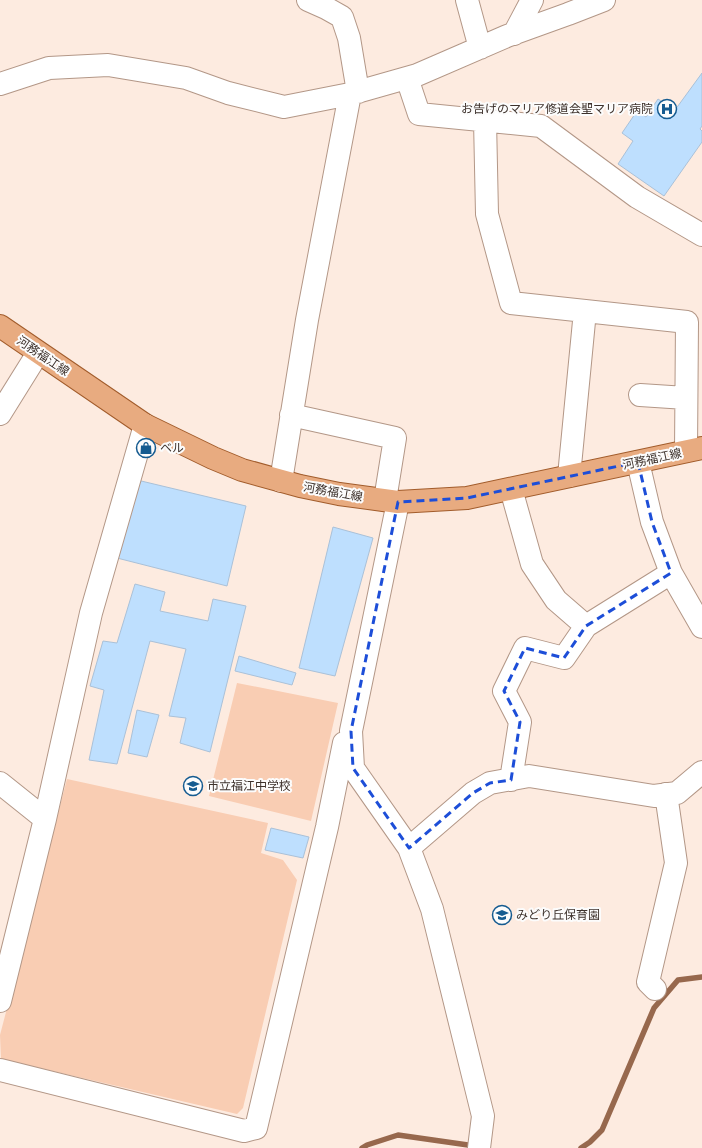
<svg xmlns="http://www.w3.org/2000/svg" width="702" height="1148" viewBox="0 0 702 1148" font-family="Helvetica,'Noto Sans JP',sans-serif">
	<rect width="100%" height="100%" fill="#fdebe0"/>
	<path fill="#f9cdb3" d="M237,683l101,20 -27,118 -102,-25z
		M67,779l201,44 -7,30 22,7 14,20 -54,228 -6,6 -236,-55 -1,-24z"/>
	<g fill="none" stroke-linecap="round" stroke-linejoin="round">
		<path stroke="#97684d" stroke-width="5.5" d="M362,1148l5,-3 31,-10 77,11
			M581,1148l9,-6 12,-12 52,-122 24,-28 24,-3"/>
	</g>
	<path fill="#bedffe" stroke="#aac1d8" d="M702,73v53l-2,3 2,2v11l-38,54 -46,-32 15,-23 -11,-8 15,-22 9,6 12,-18 17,11z
		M137,480l109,26 -19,80 -110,-28z
		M333,527l40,11 -38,138 -36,-8z
		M135,584l30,8 -5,19 48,10 5,-22 33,7 -36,146 -30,-9 6,-25 -17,-2 17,-67 -36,-8 -33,123 -28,-4 15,-70 -14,-4 13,-45 14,2z
		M239,656l57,17 -4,12 -57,-14z
		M137,710l22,5 -12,42 -19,-4z
		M271,828l38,9 -6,21 -38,-8z"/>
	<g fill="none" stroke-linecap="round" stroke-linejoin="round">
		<g stroke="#b39787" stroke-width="24">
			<path id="minor" d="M308,0l18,8 16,9 7,21 9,54
				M467,0l13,48
				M514,34l18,-34
				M407,78l12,36 122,12 96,71 65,38
				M0,84l49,-16 59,-3 78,13 42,15 56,14 66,-13 67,-19 90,-39 61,-22 36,-14
				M485,120l2,94 24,89 176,19 -1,129
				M640,395l46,3
				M0,414l38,-61
				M291,415l104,23 -10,62
				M638,462l14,60 19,51 31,54
				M569,476l16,-165
				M281,481l26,-161 43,-226
				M511,489l21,75 24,36 30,26
				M398,502l-47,229 2,37 56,80 23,61 51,207 -4,32
				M511,780l9,-58 -16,-31 21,-43 39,10 22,-32 85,-53
				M0,783l45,36
				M409,848l64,-55 17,-10 39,-7 125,20 23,-3 25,-21
				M655,989l-7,-7 28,-119 -10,-69
				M0,1001l45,-182 46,-206 54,-188
				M0,1070l244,61 12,-3 71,-301 17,-84"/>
		</g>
		<g stroke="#a25c2b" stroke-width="24">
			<path id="major" d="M0,326l145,99 68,33 29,12 58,16 39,8 59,8 69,-4 235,-50"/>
		</g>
		<use href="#minor" stroke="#fff" stroke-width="22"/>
		<use href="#major" stroke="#e8ab80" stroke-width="22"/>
	</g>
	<path fill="none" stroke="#1d4ed8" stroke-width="3" stroke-dasharray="8 5" stroke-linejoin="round" d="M638,462l14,60 19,51 -85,53 -22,32 -39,-10 -21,43 16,31 -9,58 -21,3 -17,10 -64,55 -56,-80 -2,-37 47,-229 69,-4z"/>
	<defs>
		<g id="hospital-ring" transform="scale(1)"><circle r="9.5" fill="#fcfcfc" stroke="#155b90" stroke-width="1.5"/><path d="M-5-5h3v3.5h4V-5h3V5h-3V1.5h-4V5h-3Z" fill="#155b90"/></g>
		<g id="shop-ring" transform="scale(1)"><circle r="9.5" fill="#fcfcfc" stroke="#155b90" stroke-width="1.5"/><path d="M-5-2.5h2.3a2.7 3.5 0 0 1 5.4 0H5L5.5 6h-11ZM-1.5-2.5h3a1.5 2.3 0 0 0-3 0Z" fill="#155b90"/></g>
		<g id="school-ring" transform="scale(1)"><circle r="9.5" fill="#fcfcfc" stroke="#155b90" stroke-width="1.5"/><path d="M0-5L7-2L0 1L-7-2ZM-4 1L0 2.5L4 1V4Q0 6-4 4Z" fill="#155b90"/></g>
	</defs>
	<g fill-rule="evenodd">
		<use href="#hospital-ring" x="667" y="109"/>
		<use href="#shop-ring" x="146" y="448"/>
		<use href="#school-ring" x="193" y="786"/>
		<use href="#school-ring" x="502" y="915"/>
	</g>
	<g text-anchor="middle" stroke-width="4" stroke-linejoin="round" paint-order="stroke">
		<g font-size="12" fill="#3d312b" stroke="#fcfcfc" text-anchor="start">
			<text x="653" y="113" text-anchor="end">お告げのマリア修道会聖マリア病院</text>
			<text x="160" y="452">ベル</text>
			<text x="207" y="790">市立福江中学校</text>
			<text x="516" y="919">みどり丘保育園</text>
		</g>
		<g font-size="12" fill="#3d312b" stroke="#fcfcfc">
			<text transform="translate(43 356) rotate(34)" y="4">河務福江線</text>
			<text transform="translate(652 459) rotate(-12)" y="4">河務福江線</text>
			<text transform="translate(333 492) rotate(10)" y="4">河務福江線</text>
		</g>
	</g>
</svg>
